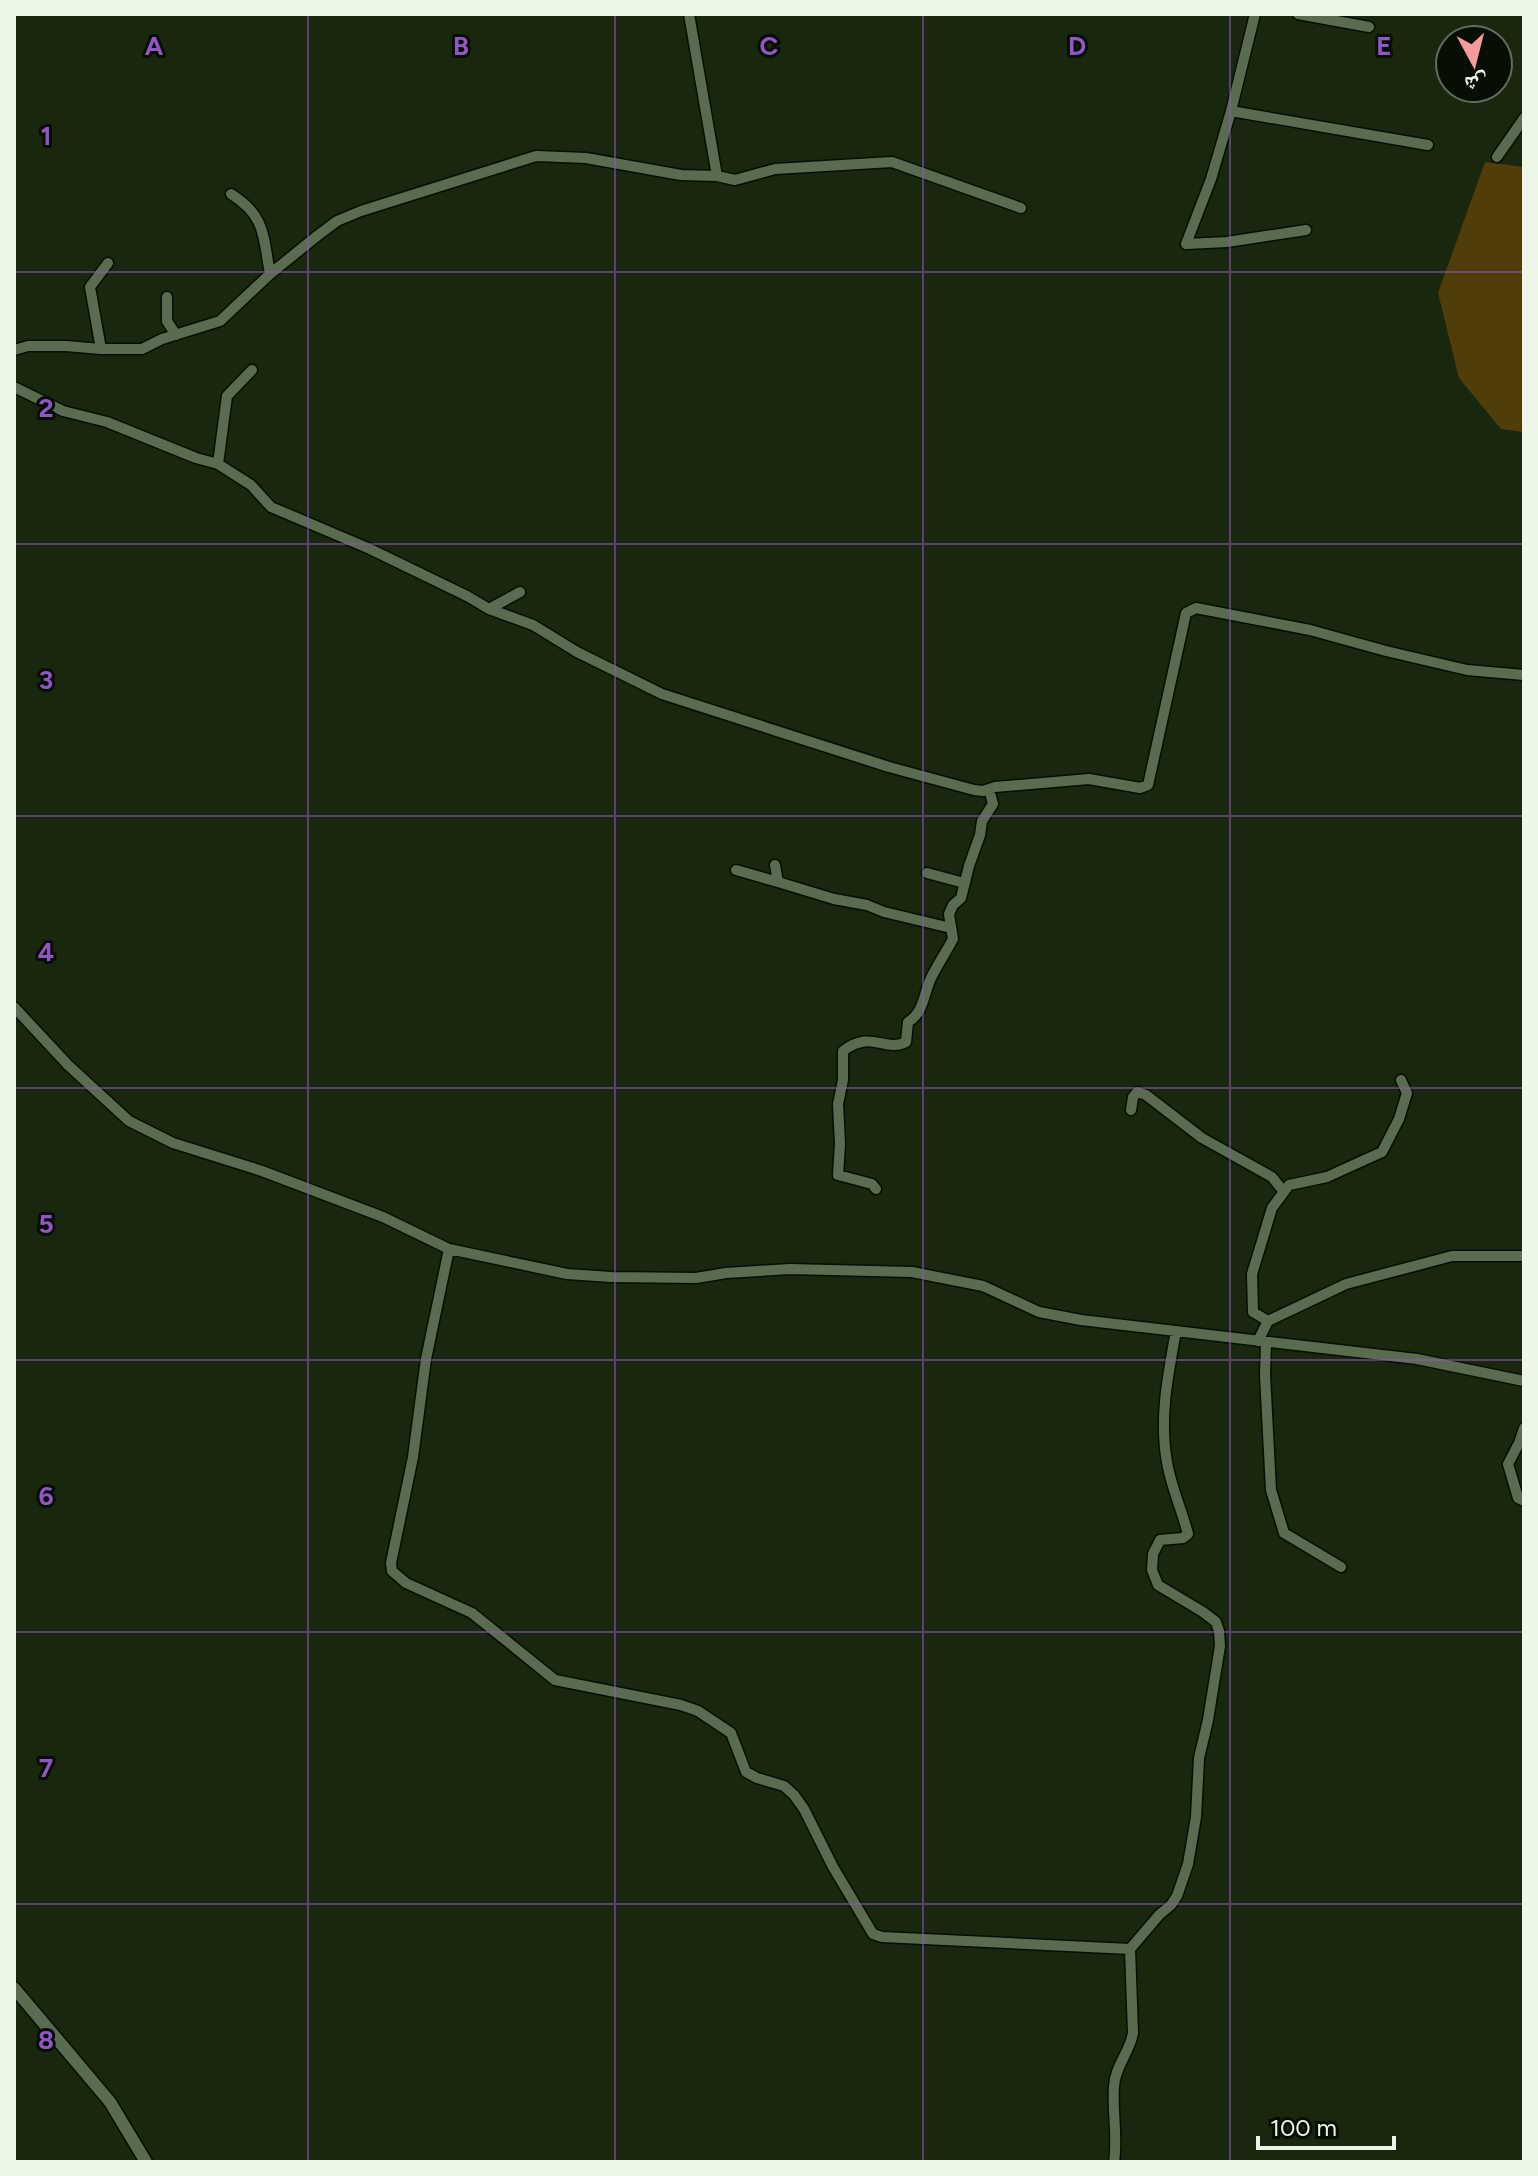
<svg xmlns="http://www.w3.org/2000/svg" width="1538" height="2176" viewBox="0 0 1538 2176" font-family="Figtree,'Noto Naskh Arabic',sans-serif">
	<rect width="100%" height="100%" fill="#18270e"/>
	<path fill="#503d09" d="M1485,162l39,5v265l-23,-3 -42,-51 -21,-85z"/>
	<g fill="none" stroke-linecap="round" stroke-linejoin="round">
		<g stroke="#041000" stroke-width="13">
			<path id="minor" d="M689,14l28,162
				M1255,14l-24,97 -20,68 -25,65 41,-2 79,-12
				M1298,14l71,13
				M1231,111l197,34
				M1497,157l27,-39
				M231,194c35,22 32,42 39,80
				M167,297v24l9,14
				M101,349l-11,-62 18,-24
				M14,350l14,-4h38l35,3h41l20,-10 58,-18 50,-47 47,-38 20,-15 24,-10 175,-55 50,2 95,17 36,1 18,4 40,-11 117,-7 129,46
				M14,387l49,24 44,11 89,36 22,6 33,21 20,22 99,42 97,47 22,13 44,16 44,27 85,42 227,73 85,23 9,1 12,-4 94,-8 51,9 8,-3 38,-172 10,-5 114,22 76,21 81,19 57,5
				M218,464l9,-68 25,-26
				M489,609l31,-17
				M775,865l3,17 56,17 33,6 17,7 67,16
				M736,870l42,12
				M927,873l37,10
				M14,1007l54,58 61,56 44,22 89,28 121,46 66,32 118,25 44,3 85,1 30,-5 64,-4 122,3 71,14 56,26 42,8 336,39 107,22
				M1131,1110l2,-13 4,-5 9,3 56,43 70,39 12,15
				M876,1189l-4,-5 -34,-9 2,-31 -2,-40 5,-24v-29c29,-22 41,2 63,-9l2,-20c16,-9 16,-30 23,-44 7,-14 15,-26 22,-39l-4,-25 4,-9 8,-7 8,-32 11,-31 2,-14 11,-17 -4,-15
				M449,1249l-23,110 -13,98 -22,106 1,8 14,12 66,30 83,67 126,25 17,6 33,22 15,39 11,6 27,8 10,9 10,14 29,58 40,67 9,3 248,12
				M1268,1321l-15,-9 -1,-38 20,-66 17,-23 38,-8 55,-25 17,-33 8,-26 -6,-13
				M1258,1341l10,-20 78,-37 106,-28h72
				M1266,1342l-1,33 6,115 13,43 57,34
				M1524,1428l-5,15 -11,21 10,34 6,3
				M1114,2162c4,-25 -2,-51 0,-76 1,-20 16,-34 19,-53l-3,-84 29,-34 12,-10 6,-9 11,-32 8,-47 3,-59 9,-38 12,-74 -1,-15 -3,-9 -13,-10 -45,-27 -6,-15 1,-16 7,-14 23,-2 5,-4c-6,-24 -17,-47 -21,-72 -8,-44 1,-87 9,-131"/>
		</g>
		<g stroke="#041000" stroke-width="15">
			<path id="tertiary" d="M14,1988l96,114 36,60"/>
		</g>
		<use href="#minor" stroke="#596c4f" stroke-width="10"/>
		<use href="#tertiary" stroke="#596c4f" stroke-width="12"/>
	</g>
	<path fill="none" stroke="#9255c7" stroke-width="2" stroke-opacity="0.55" d="M308,14v2148M615,14v2148M923,14v2148M1230,14v2148M14,272h1510M14,544h1510M14,816h1510M14,1088h1510M14,1360h1510M14,1632h1510M14,1904h1510"/>
	<g font-size="26" text-anchor="middle" font-weight="bold" fill="#9255c7" stroke="#070e04" stroke-width="6" stroke-linejoin="round" paint-order="stroke">
		<text x="154" y="55">A</text>
		<text x="461" y="55">B</text>
		<text x="769" y="55">C</text>
		<text x="1077" y="55">D</text>
		<text x="1384" y="55">E</text>
		<text x="46" y="145">1</text>
		<text x="46" y="417">2</text>
		<text x="46" y="689">3</text>
		<text x="46" y="961">4</text>
		<text x="46" y="1233">5</text>
		<text x="46" y="1505">6</text>
		<text x="46" y="1777">7</text>
		<text x="46" y="2049">8</text>
	</g>
	<rect width="1538" height="2176" fill="none" stroke="#edf7e7" stroke-width="32"/>
	<g transform="translate(1474 64) rotate(173)"><circle r="38" fill="#070e04" stroke="#636b5f" stroke-width="2"/>
	<path d="M0-6L14 30L0 20L-14 30Z" fill="#f59b9e"/>
	<text y="-12" font-size="22" font-weight="bold" text-anchor="middle" fill="#edf7e7">ش</text>
	</g>
	<path d="M1258 2136v12h136v-12" fill="none" stroke="#edf7e7" stroke-width="4"/>
	<text x="1270" y="2136" font-size="24" fill="#edf7e7" stroke="#070e04" stroke-width="6" paint-order="stroke">100 m</text>
</svg>
